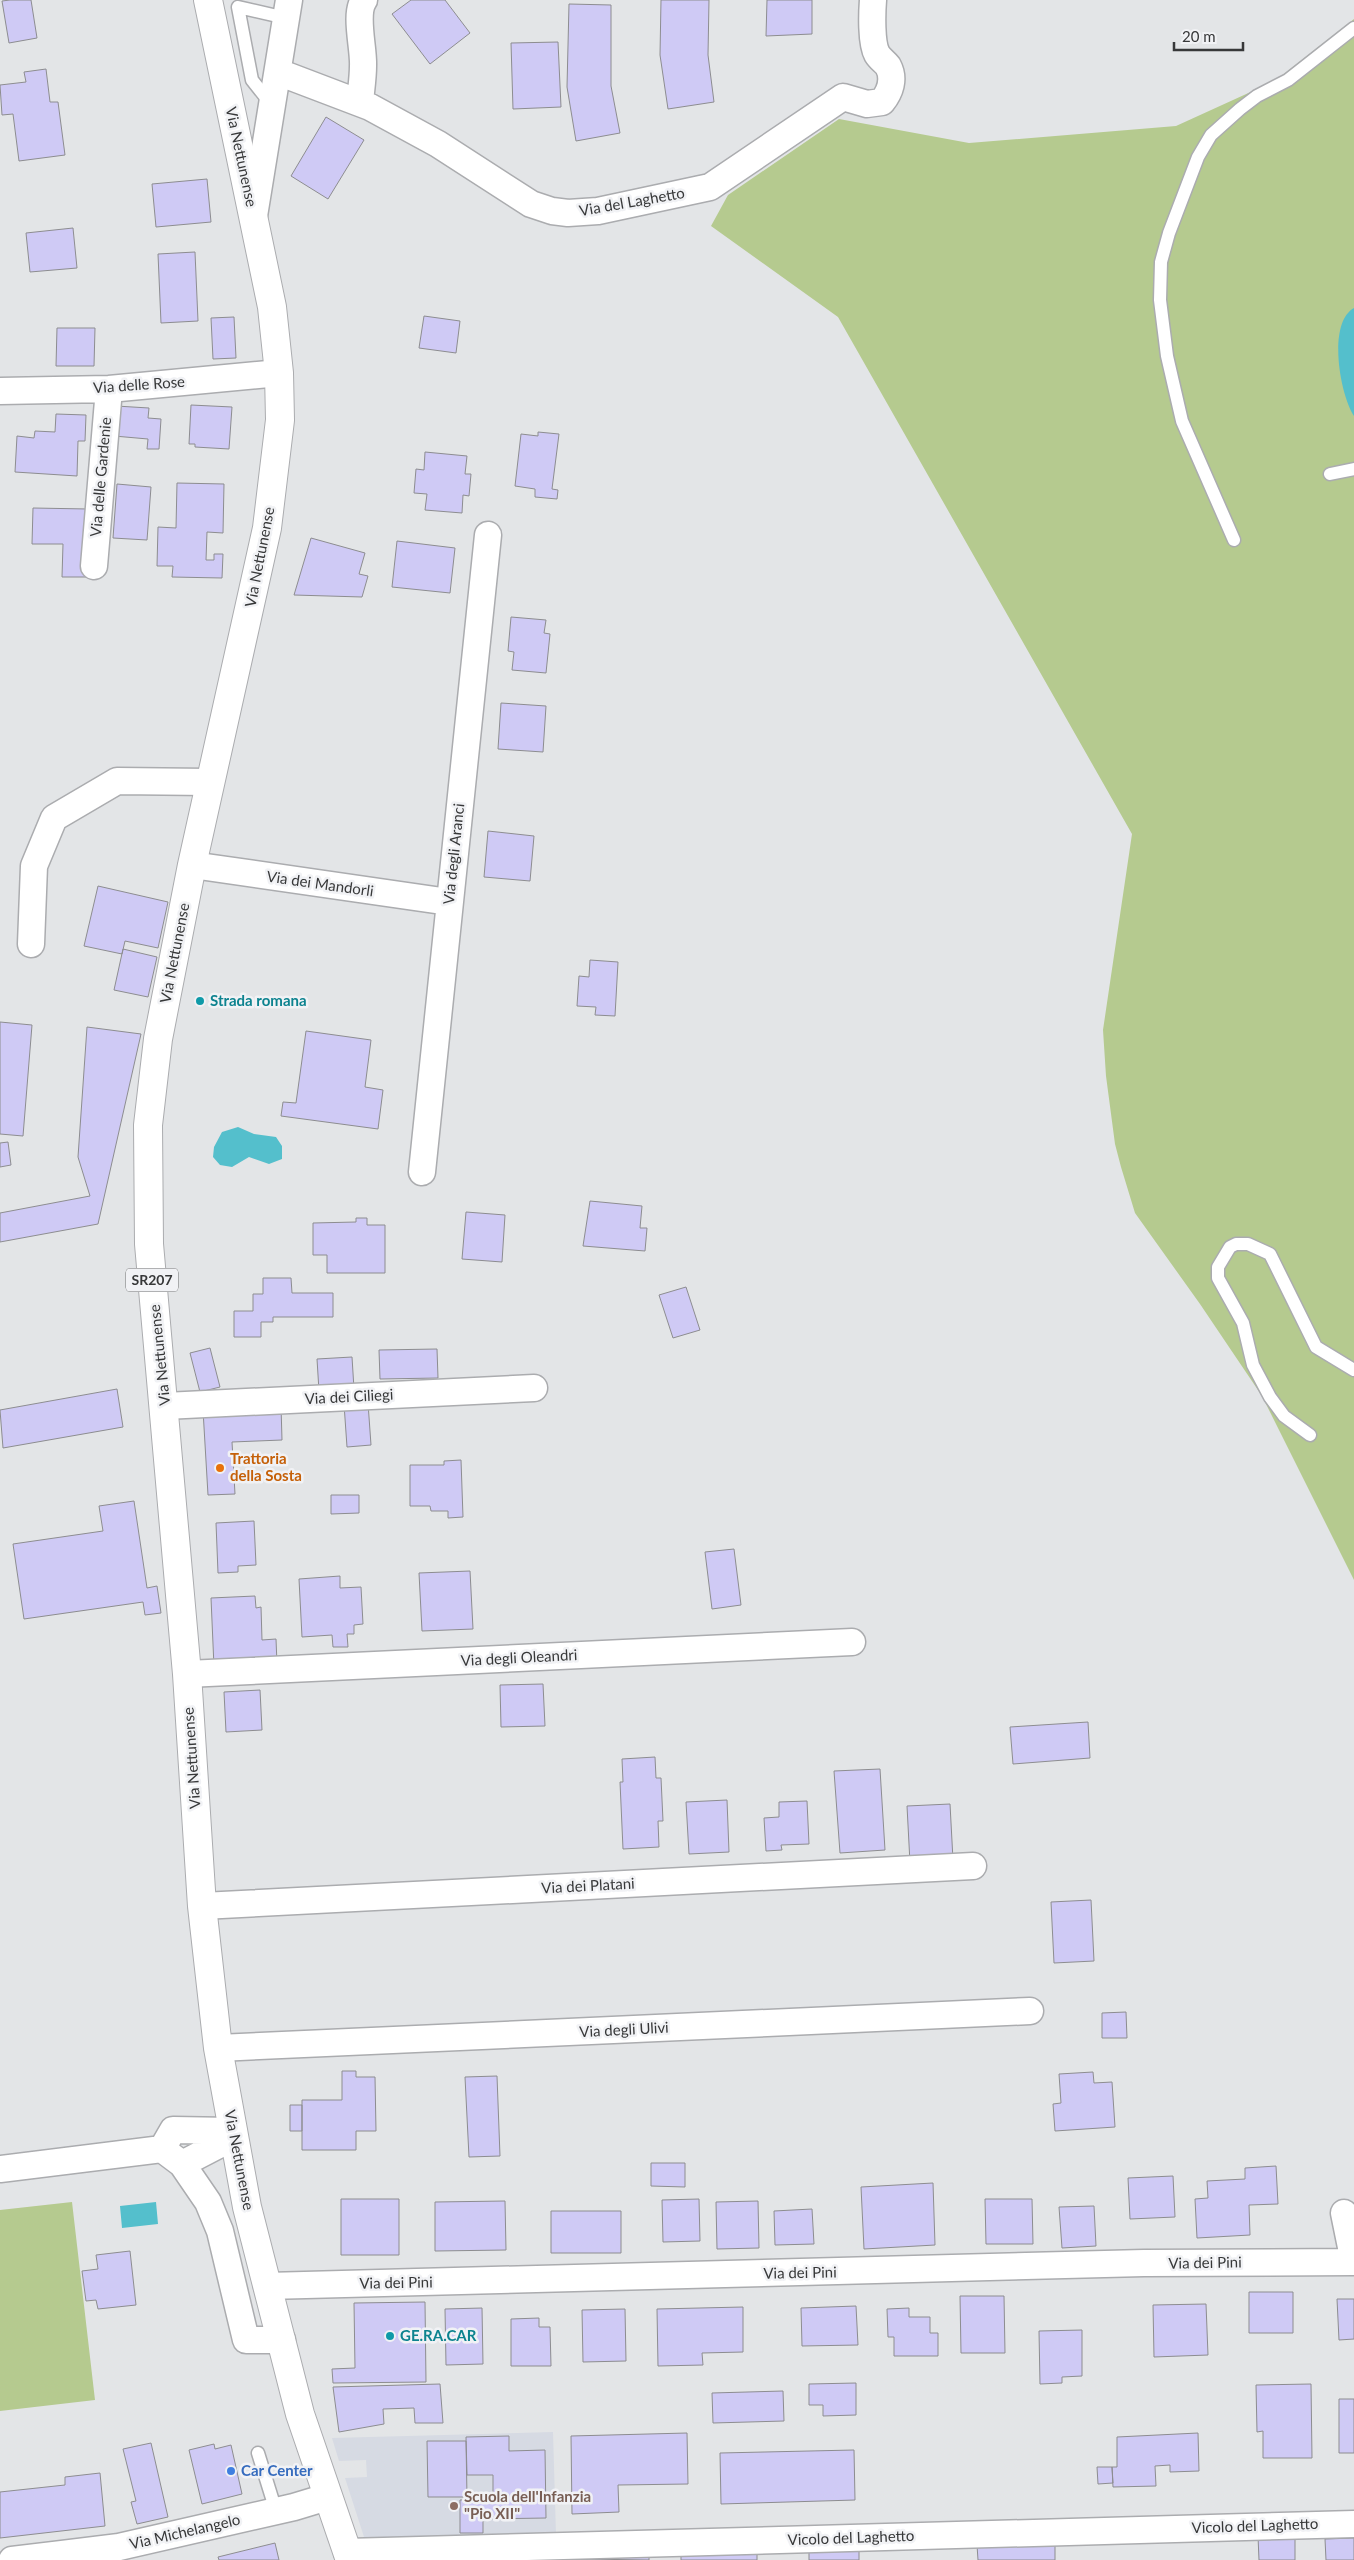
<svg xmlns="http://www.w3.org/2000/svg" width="1354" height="2560" viewBox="0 0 1354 2560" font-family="Lato,sans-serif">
	<rect width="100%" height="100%" fill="#e3e5e7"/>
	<path fill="#d6dae3" d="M553,2432l3,103 -191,5 -20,-62 22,-1 -1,-17 -27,1 -7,-23z"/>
	<path fill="#b5ca8f" d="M1354,19v1561l-92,-184 -62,-92 -65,-91 -14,-46 -6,-23 -9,-68 -3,-46 29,-196 -294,-517 -127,-91 17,-31 111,-76 130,24 207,-17 99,-45z
		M72,2202l23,198 -95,11v-201z"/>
	<path fill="#54bfcc" d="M1354,308v108c-14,-21 -27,-93 0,-108z
		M238,1127l16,7 22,3 6,9v13l-13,5 -20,-7 -17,10 -12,-2 -7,-8 1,-10 8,-15z
		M156,2202l2,22 -36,4 -2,-22z"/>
	<path fill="#cfcaf5" stroke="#8d8d90" d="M10,0h21l6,38 -28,5 -7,-42z
		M411,0h34l25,33 -40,31 -38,-50z
		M661,0h48l-1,55 6,47 -46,7 -8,-54z
		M767,0h45v34l-46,2z
		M569,4l42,1v81l9,47 -44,8 -9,-54z
		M558,42l3,65 -48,2 -2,-66z
		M46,69l4,33h8l7,53 -46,6 -6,-47 -11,1 -2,-30 26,-3 -2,-10z
		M326,117l38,23 -36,59 -37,-23z
		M207,179l4,43 -55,5 -4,-43z
		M73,228l4,40 -47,4 -4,-39z
		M195,252l3,69 -37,2 -3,-69z
		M424,316l36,5 -4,32 -37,-5z
		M234,317l2,41 -23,1 -2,-41z
		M57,328h38l-1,38h-38z
		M191,405l41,2 -3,42 -34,-2v-3h-6z
		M116,406l33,2 -1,10 13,1 -2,30h-12l1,-10 -34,-3z
		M56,414l30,1 -1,26h-7l-1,35 -62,-4 2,-36 17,2 1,-7 20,1z
		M538,432l21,2 -7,55 6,1 -1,9 -22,-2v-8l-20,-3 6,-52 17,2z
		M425,452l42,4 -2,18h6l-2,22 -6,-1 -1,18 -37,-3 2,-16 -13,-1 2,-24 8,1z
		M177,483l47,1 -1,49 -16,-1 -1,28h8v-6h9l-1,24 -50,-1 1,-11h-16l1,-39 18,1z
		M117,484l34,3 -4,53 -34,-2z
		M33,508l55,1 -1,68h-25l1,-33h-31z
		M311,538l54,15 -6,21 9,2 -6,21 -68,-2z
		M397,541l58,7 -5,45 -58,-6z
		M511,617l35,3 -2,13 6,1 -4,39 -34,-3 2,-18 -6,-1z
		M501,703l45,3 -3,46 -45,-3z
		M488,831l46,5 -4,45 -46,-4z
		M98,886l70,16 -10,46 -33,-7 -3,13 -38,-8z
		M123,949l34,8 -9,40 -34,-7z
		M590,960l28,2 -3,54 -20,-1 1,-8 -19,-1 2,-30 10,1z
		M0,1022l32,3 -9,111 -23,-2z
		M87,1027l54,7 -43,190 -98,18v-29l90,-17 -12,-39z
		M306,1031l65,9 -6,47 18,3 -5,39 -97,-13 2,-14 13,1z
		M8,1142l3,23 -11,2v-24z
		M590,1201l52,5 -2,22h7l-2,23 -62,-5z
		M466,1212l39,3 -3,47 -40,-3z
		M356,1218h11v7h18v48h-58v-18h-14v-32l43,-1z
		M263,1278h28l1,15h41v24h-60v5h-12v15h-27v-26h19v-17h10z
		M686,1287l14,43 -27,8 -14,-43z
		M210,1348l10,39 -20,5 -10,-39z
		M437,1349l1,29 -58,1 -1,-29z
		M352,1357l2,32 -35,2 -2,-32z
		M117,1389l6,38 -120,21 -3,-38z
		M368,1403l3,42 -24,2 -3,-43z
		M281,1406l1,34 -50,2 3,52 -27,1 -5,-85z
		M461,1460l2,57 -15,1v-7h-17l-1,-5h-20v-41h34v-4z
		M331,1495h28v18l-28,1z
		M134,1501l13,87 10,-2 4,27 -16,2 -2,-13 -119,17 -11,-75 90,-13 -4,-25z
		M254,1521l2,44 -18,1v6l-20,1 -2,-50z
		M734,1549l7,56 -29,4 -7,-57z
		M470,1571l3,58 -51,2 -3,-58z
		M340,1576v12l21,-1 2,37 -9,1v9h-7l1,13h-15l-1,-12 -30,2 -3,-58z
		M255,1596l1,12 5,-1 1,33 14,-1 1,25 -63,3 -3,-69z
		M543,1684l2,42 -44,1 -1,-42z
		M260,1690l2,40 -36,2 -2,-40z
		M1088,1722l2,36 -77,6 -3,-37z
		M655,1757l1,21h5l2,43h-5l1,26 -36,2 -3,-67h3l-1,-23z
		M880,1769l5,81 -45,3 -6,-82z
		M727,1800l2,52 -40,2 -3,-52z
		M807,1801l2,43 -28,1 1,5 -16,1 -2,-33 15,-1v-15z
		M950,1804l3,56 -43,3 -3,-57z
		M1091,1900l3,61 -40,2 -3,-61z
		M1126,2012l1,26h-25v-25z
		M342,2071h14v6h19l1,54h-20v19h-54v-50h40z
		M1093,2072l1,11 18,-1 3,45 -60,4 -2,-27 8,-1 -2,-29z
		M497,2076l3,80 -31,1 -4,-80z
		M290,2105h12v26h-12z
		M651,2163h34v24l-34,-1z
		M1276,2166l2,38 -29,1 1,30 -53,3 -2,-39 13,-1 -1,-17 38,-2v-11z
		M1173,2176l2,41 -45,2 -2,-41z
		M933,2183l2,62 -71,4 -3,-62z
		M341,2199h58v56h-58z
		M699,2199l1,42 -37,1 -1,-42z
		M985,2199h47l1,45h-47z
		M505,2201l1,49 -71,1v-49z
		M758,2201l1,47 -42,1 -1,-47z
		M1094,2206l2,40 -34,2 -3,-41z
		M812,2209l2,35 -39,1 -1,-34z
		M551,2211h70v42h-70z
		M130,2251l6,54 -38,4 -2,-9 -10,1 -4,-30 16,-2 -2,-14z
		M1249,2292h44v41h-44z
		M960,2296h44l1,57h-44z
		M1337,2299h17v40l-15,1z
		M425,2302l1,80 -93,1 -1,-14 23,-1 -1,-65z
		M1206,2304l2,51 -54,2 -1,-52z
		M856,2306l2,39 -56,1 -1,-38z
		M743,2307v45l-41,1 1,12 -45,1 -1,-57z
		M482,2308l1,56 -37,1 -1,-56z
		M909,2308v9h21v16h8v23h-44v-19h-6l-1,-28z
		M625,2309l1,52 -43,1 -1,-52z
		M539,2318v9h11l1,39h-40v-47z
		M1082,2330v46l-20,1v6l-22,1 -1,-53z
		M856,2383v32l-33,1v-11h-14v-21z
		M440,2384l3,39h-28l-1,-15 -31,1 1,15 -45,8 -6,-45z
		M1311,2384l1,74h-49v-27l-6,1 -1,-47z
		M783,2391l1,30 -71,2 -1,-30z
		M1339,2399h15v54h-15z
		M687,2433l1,51 -70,1 1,27 -47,2 -1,-78z
		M1198,2433l1,38 -29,1v-7l-15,1 1,20 -43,1 -1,-20h5v-30z
		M509,2436v15l36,-1 1,68 -63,1v14h-23v-33h33v-25h-26l-1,-38z
		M427,2441h39l1,56h-39z
		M151,2443l17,74 -31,7 -6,-22 5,-1 -13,-52z
		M214,2444l1,5 16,-4 11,49 -40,10 -13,-54z
		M854,2450l1,50 -134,4 -1,-51z
		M1097,2467h15l1,16 -15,1z
		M100,2473l5,53 -105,12v-46l65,-7v-8z
		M1258,2536h37v24h-36z
		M1354,2538v22h-28l-1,-21z
		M275,2543l4,17h-60l-1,-3z
		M1055,2544v16h-77l-1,-15z
		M859,2551v9h-50v-8z
		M757,2553v7h-76v-5z
		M649,2555v5l-69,-1z"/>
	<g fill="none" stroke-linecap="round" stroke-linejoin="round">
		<g stroke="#abacaf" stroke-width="15">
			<path id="lane" d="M271,104l-19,-24 -14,-73 48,11
				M1330,474l24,-5
				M1234,540l-52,-119 -15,-65 -7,-56 1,-38 8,-29 29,-76 13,-22 29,-26 17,-13 31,-16 66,-52
				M1310,1435l-26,-19 -14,-19 -17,-32 -10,-42 -25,-45v-11l12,-20 6,-3h12l22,10 46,93 38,23
				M258,2453l18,58"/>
		</g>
		<g stroke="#abacaf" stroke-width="29">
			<path id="street" d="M278,72l92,35 68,37 93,60 21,7 16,2 30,-2 112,-24 133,-90 24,7 15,-2c8,-10 13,-23 6,-36 -3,-4 -8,-7 -11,-12 -6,-11 -5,-41 -4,-54
				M360,102c1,-12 3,-24 3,-36 1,-18 -9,-52 1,-66
				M254,216l35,-216
				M0,391l109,-2 170,-16
				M94,566l15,-177
				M192,865l257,37
				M31,944l3,-78 20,-48 63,-37 92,1
				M422,1172l66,-637
				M165,1406l369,-18
				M187,1674l665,-32
				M202,1906l771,-40
				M218,2048l812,-37
				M233,2131l-60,-1 -11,19 20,15 52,-27
				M182,2164l26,38 12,29 26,109h36
				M0,2169l162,-20
				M1344,2213l10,49
				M267,2286l877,-23 210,-1
				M347,2552l1007,-28
				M12,2560l107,-13 175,-40 33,-10"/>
		</g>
		<g stroke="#abacaf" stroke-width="30">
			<path id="primary" d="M208,0l64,307 7,66 1,47 -13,108 -75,337 -34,174 -10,86 1,119 38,430 15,232 16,142 29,159 53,207 50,146"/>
		</g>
		<use href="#lane" stroke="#fff" stroke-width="12"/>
		<use href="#street" stroke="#fff" stroke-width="26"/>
		<use href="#primary" stroke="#fff" stroke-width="28"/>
	</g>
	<g fill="#0f9aa8" stroke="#f1f2f5" stroke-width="2">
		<circle cx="200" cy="1001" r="5"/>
		<circle cx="390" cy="2336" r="5"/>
	</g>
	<circle fill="#e8710a" stroke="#f1f2f5" stroke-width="2" cx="220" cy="1468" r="5"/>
	<circle fill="#3f7fe0" stroke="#f1f2f5" stroke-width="2" cx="231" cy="2471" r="5"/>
	<circle fill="#8d6e63" stroke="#f1f2f5" stroke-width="2" cx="454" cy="2506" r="5"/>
	<g text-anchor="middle" stroke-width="5" stroke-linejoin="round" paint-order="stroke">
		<rect fill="#f1f2f5" stroke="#6f7071" stroke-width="1" x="126" y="1268.5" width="52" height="23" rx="4"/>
		<g font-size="14" font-weight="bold" fill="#373839">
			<text x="152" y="1285">SR207</text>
		</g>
		<g font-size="15" fill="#373839" stroke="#f1f2f5">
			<text transform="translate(241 157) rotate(78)" y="5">Via Nettunense</text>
			<text transform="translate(632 202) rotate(-10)" y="5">Via del Laghetto</text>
			<text transform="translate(139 385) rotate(-4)" y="5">Via delle Rose</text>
			<text transform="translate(101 477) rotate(-85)" y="5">Via delle Gardenie</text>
			<text transform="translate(260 557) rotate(-79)" y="5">Via Nettunense</text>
			<text transform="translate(454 854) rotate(-84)" y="5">Via degli Aranci</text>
			<text transform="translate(320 884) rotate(8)" y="5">Via dei Mandorli</text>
			<text transform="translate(175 953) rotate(-79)" y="5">Via Nettunense</text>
			<text transform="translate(160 1355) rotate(-96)" y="5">Via Nettunense</text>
			<text transform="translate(349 1397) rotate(-3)" y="5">Via dei Ciliegi</text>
			<text transform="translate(519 1658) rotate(-3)" y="5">Via degli Oleandri</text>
			<text transform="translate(192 1758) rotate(-94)" y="5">Via Nettunense</text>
			<text transform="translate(588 1886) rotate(-3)" y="5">Via dei Platani</text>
			<text transform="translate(624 2030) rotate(-3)" y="5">Via degli Ulivi</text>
			<text transform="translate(239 2160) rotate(79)" y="5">Via Nettunense</text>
			<text transform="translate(1205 2263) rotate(-1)" y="5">Via dei Pini</text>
			<text transform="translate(800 2273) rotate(-1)" y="5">Via dei Pini</text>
			<text transform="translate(396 2283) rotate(-1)" y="5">Via dei Pini</text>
			<text transform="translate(1255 2526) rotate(-2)" y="5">Vicolo del Laghetto</text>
			<text transform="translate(185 2532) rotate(-13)" y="5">Via Michelangelo</text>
			<text transform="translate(851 2538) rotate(-2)" y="5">Vicolo del Laghetto</text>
		</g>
		<g font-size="15" font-weight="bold" fill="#0d838f" stroke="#f1f2f5" text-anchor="start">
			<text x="210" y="1006">Strada romana</text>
			<text x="400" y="2341">GE.RA.CAR</text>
		</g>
		<g font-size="15" font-weight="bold" fill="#c56008" stroke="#f1f2f5" text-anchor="start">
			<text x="230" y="1464">Trattoria<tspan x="230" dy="17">della Sosta</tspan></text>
		</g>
		<g font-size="15" font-weight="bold" fill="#366cbe" stroke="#f1f2f5" text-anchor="start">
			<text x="241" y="2476">Car Center</text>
		</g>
		<g font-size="15" font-weight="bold" fill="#785e54" stroke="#f1f2f5" text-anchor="start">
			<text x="464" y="2502">Scuola dell'Infanzia<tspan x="464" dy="17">"Pio XII"</tspan></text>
		</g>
	</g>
	<path d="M1174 42v8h69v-8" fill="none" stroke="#373839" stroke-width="2.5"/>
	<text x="1182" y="42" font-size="15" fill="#373839" stroke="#f1f2f5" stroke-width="4" paint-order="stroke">20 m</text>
</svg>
